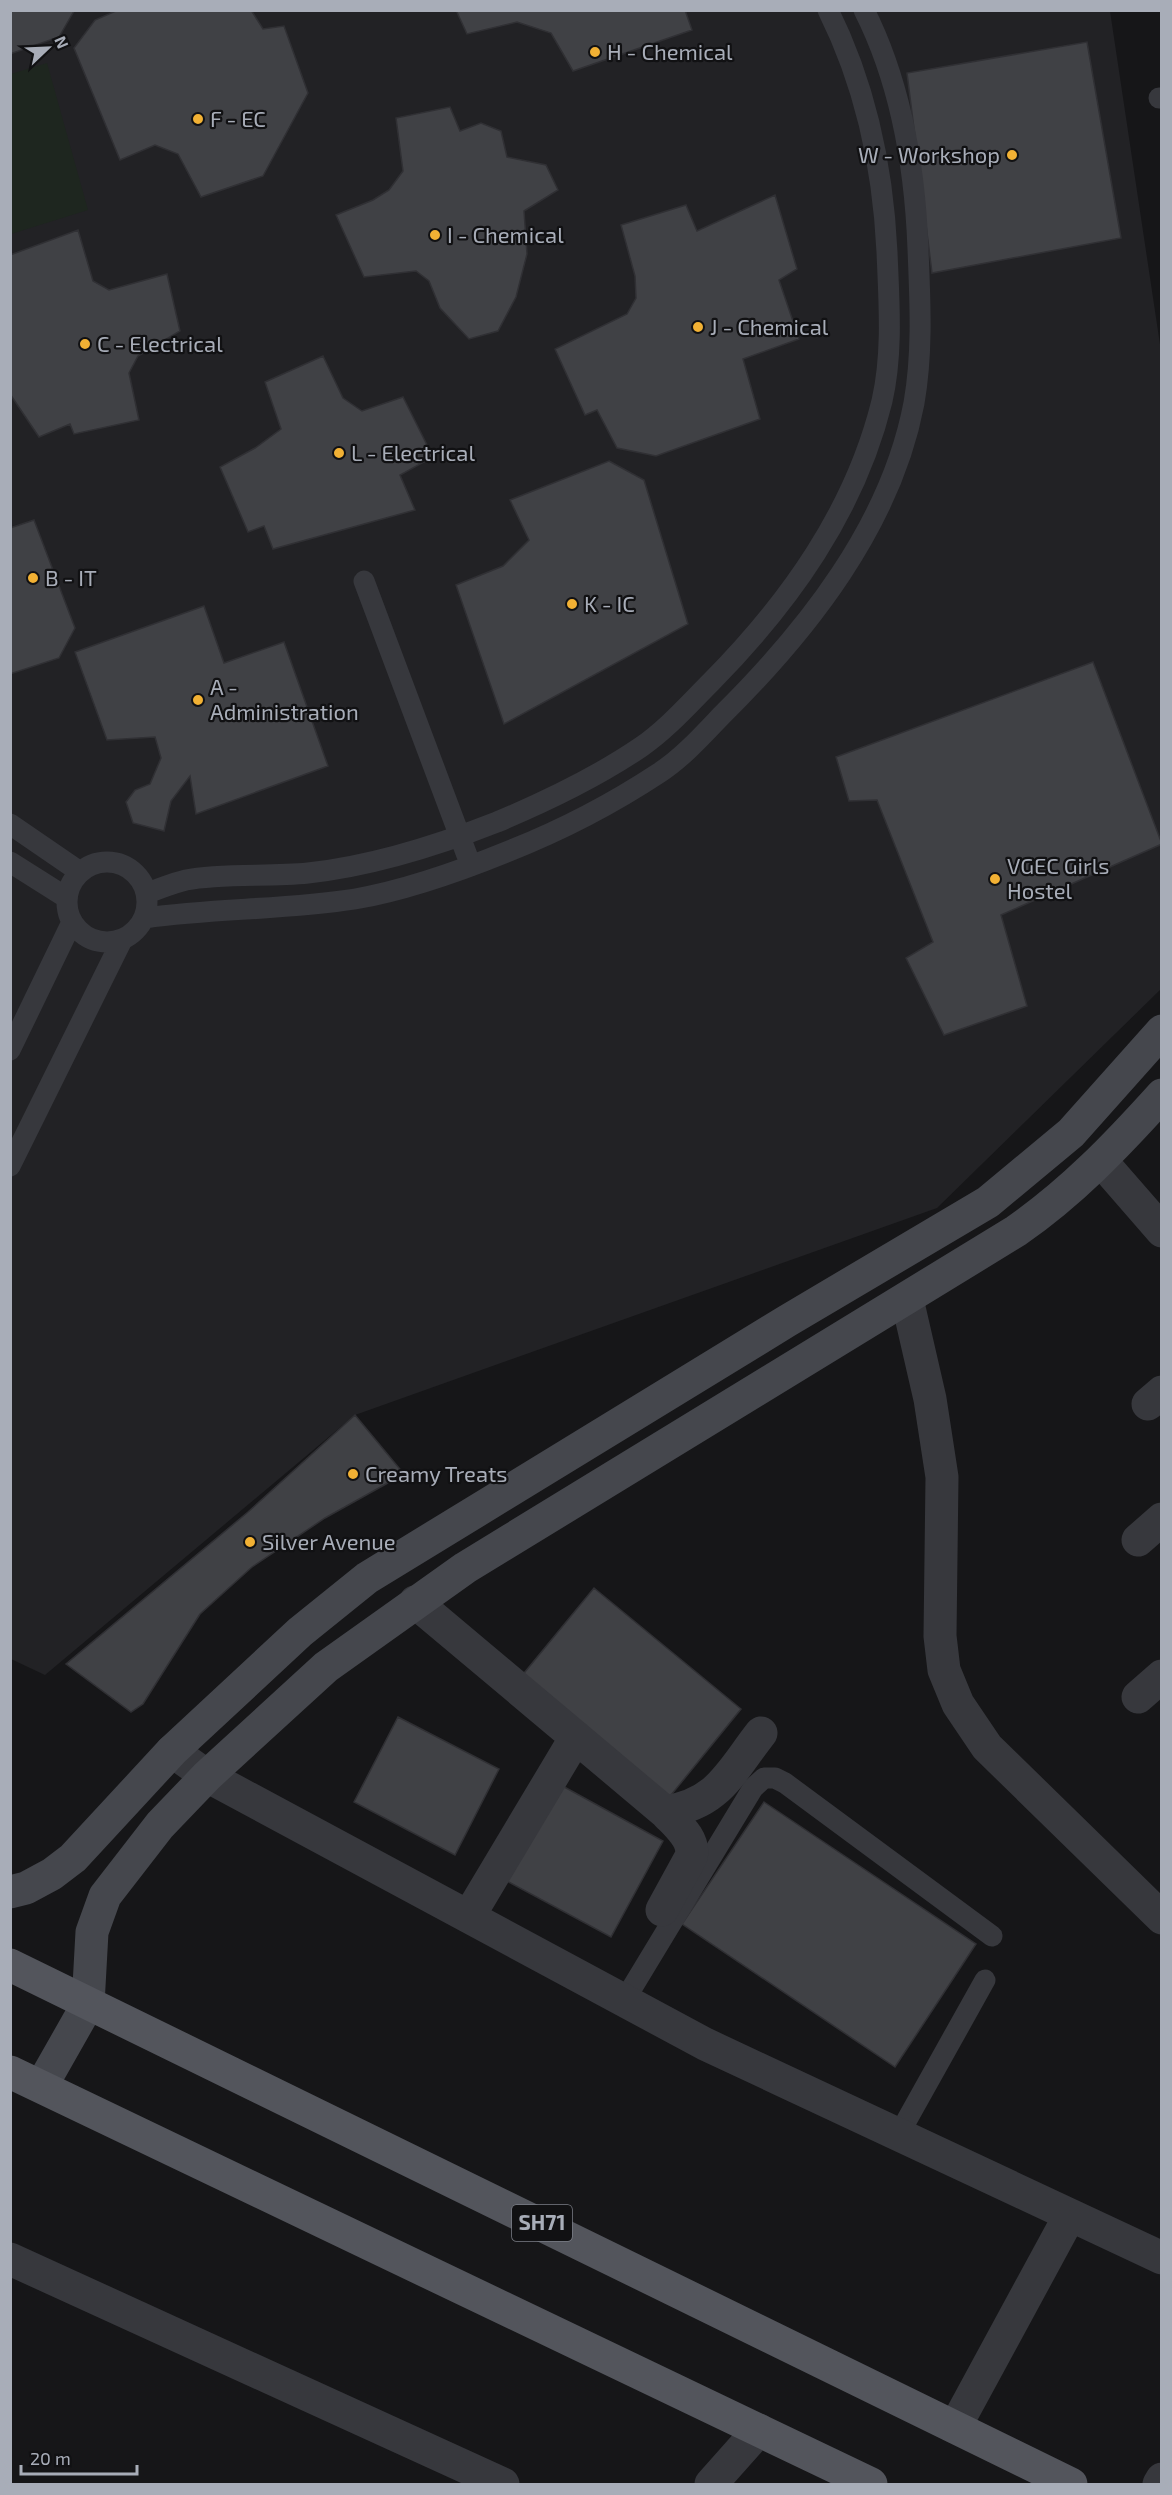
<svg xmlns="http://www.w3.org/2000/svg" width="1172" height="2495" viewBox="0 0 1172 2495" font-family="'Exo 2',sans-serif">
	<rect width="100%" height="100%" fill="#161618"/>
	<path fill="#222225" d="M11,11h1099l51,340v638l-224,219 -582,207 -310,260 -34,-16z"/>
	<path fill="#1e261f" d="M47,63l41,147 -77,24v-160z"/>
	<path fill="#404145" stroke="#303034" stroke-width="1.5" d="M10,10h64v1l-15,26 -49,17z
		M118,10h133l12,19 21,-3 24,67 -45,83 -62,21 -23,-43 -23,-9 -35,15 -46,-112 21,-28z
		M456,10h229l7,20 -119,41 -22,-38 -34,-11 -50,12z
		M1087,42l34,196 -189,35 -25,-200z
		M450,107l10,24 21,-8 20,8 6,26 39,8 12,25 -34,21 3,43 -11,43 -18,34 -29,8 -29,-31 -11,-27 -13,-10 -52,6 -28,-62 37,-15 16,-10 14,-19 -7,-53z
		M775,195l22,74 -18,11 20,59 -56,20 17,60 -104,37 -39,-8 -20,-38 -12,5 -30,-66 72,-35 9,-16 -1,-22 -14,-51 65,-20 11,26z
		M78,230l15,51 16,9 58,-16 13,57 -42,25 -9,17 10,47 -65,14 -4,-10 -31,13 -29,-43v-139z
		M323,356l20,42 19,13 41,-14 30,60 -33,18 15,35 -142,39 -9,-23 -16,6 -28,-65 35,-19 26,-19 -16,-47z
		M609,461l35,19 44,144 -184,100 -48,-139 47,-19 26,-26 -19,-40z
		M34,520l41,108 -16,30 -49,16v-146z
		M204,606l20,57 60,-21 44,124 -132,48 -6,-38 -19,25 -7,30 -31,-8 -7,-21 9,-12 15,-6 11,-26 -6,-21 -48,3 -32,-88z
		M1093,662l69,182 -161,71 26,91 -83,29 -38,-77 27,-16 -56,-142 -28,1 -13,-44z
		M355,1415l49,59 -79,44 -73,49 -52,47 -57,90 -12,8 -65,-48 182,-152z
		M594,1588l147,121 -74,91 -147,-122z
		M398,1717l101,52 -44,86 -101,-53z
		M557,1783l106,58 -52,96 -106,-57z
		M764,1802l212,142 -81,123 -213,-143z"/>
	<g fill="none" stroke-linecap="round" stroke-linejoin="round">
		<path stroke="#37383d" stroke-width="21" d="M1159,98h3
			M364,581l107,285
			M10,824l70,48
			M67 902a40 40 0 1 1 80 0a40 40 0 1 1-80 0Z
			M10,862l57,36
			M147,893c12,-4 26,-10 39,-13 35,-7 83,-3 122,-7 65,-7 128,-27 189,-51 50,-21 100,-45 144,-75 26,-18 48,-43 70,-65 78,-79 144,-171 171,-281 11,-48 7,-99 5,-149 -4,-84 -21,-166 -59,-242
			M145,918c70,-10 140,-8 210,-19 52,-9 105,-28 154,-48 53,-21 103,-47 150,-78 23,-15 43,-37 62,-57 86,-85 170,-191 193,-313 9,-51 6,-103 4,-154 -3,-81 -17,-166 -54,-239
			M10,1050l62,-128
			M10,1166l112,-226
			M624,2001l129,-213 11,-10h11l10,5 207,153
			M899,2134l86,-154"/>
		<path stroke="#37383d" stroke-width="33" d="M1102,1162l60,69
			M907,1299l23,100 12,78 -2,159 4,34 14,34 29,43 175,171
			M1148,1404l14,-12
			M1138,1540l24,-21
			M415,1602l250,210c11,12 31,27 26,45l-29,53
			M1138,1697l24,-21
			M172,1751l35,25 498,268 457,214
			M665,1812c54,-9 64,-38 96,-79
			M469,1916l107,-179
			M10,2259l493,225
			M955,2427l115,-212
			M711,2484l48,-54
			M1159,2484l3,-5"/>
		<path stroke="#45474d" stroke-width="33" d="M10,1892l16,-4 26,-14 21,-16 99,-107 128,-119 67,-54 420,-257 201,-119 83,-69 91,-102
			M42,2085l46,-81 4,-72 13,-36 55,-71 47,-49 119,-109 139,-99 551,-337c56,-39 100,-85 146,-136"/>
		<path stroke="#53555c" stroke-width="33" d="M10,1965l1061,519
			M10,2072l861,412"/>
	</g>
	<g fill="#f2b134" stroke="#111113" stroke-width="2">
		<circle cx="595" cy="52" r="6"/>
		<circle cx="198" cy="119" r="6"/>
		<circle cx="1012" cy="155" r="6"/>
		<circle cx="435" cy="235" r="6"/>
		<circle cx="698" cy="327" r="6"/>
		<circle cx="85" cy="344" r="6"/>
		<circle cx="339" cy="453" r="6"/>
		<circle cx="33" cy="578" r="6"/>
		<circle cx="572" cy="604" r="6"/>
		<circle cx="198" cy="700" r="6"/>
		<circle cx="995" cy="879" r="6"/>
		<circle cx="353" cy="1474" r="6"/>
		<circle cx="250" cy="1542" r="6"/>
	</g>
	<g text-anchor="middle" stroke-width="4.5" stroke-linejoin="round" paint-order="stroke">
		<rect fill="#111113" stroke="#7b7e86" stroke-width="1.5" x="512" y="2205" width="60" height="36" rx="4.5"/>
		<g font-size="21" font-weight="bold" fill="#a8adb8">
			<text x="542" y="2230">SH71</text>
		</g>
		<g font-size="22" fill="#a8adb8" stroke="#111113" text-anchor="start">
			<text x="607" y="60">H - Chemical</text>
			<text x="210" y="127">F - EC</text>
			<text x="1000" y="163" text-anchor="end">W - Workshop</text>
			<text x="447" y="243">I - Chemical</text>
			<text x="710" y="335">J - Chemical</text>
			<text x="97" y="352">C - Electrical</text>
			<text x="351" y="461">L - Electrical</text>
			<text x="45" y="586">B - IT</text>
			<text x="584" y="612">K - IC</text>
			<text x="210" y="695">A -<tspan x="210" dy="25">Administration</tspan></text>
			<text x="1007" y="874">VGEC Girls<tspan x="1007" dy="25">Hostel</tspan></text>
			<text x="365" y="1482">Creamy Treats</text>
			<text x="262" y="1550">Silver Avenue</text>
		</g>
	</g>
	<rect width="1172" height="2495" fill="none" stroke="#a8adb8" stroke-width="24"/>
	<g transform="translate(48 48) rotate(67)" stroke="#111113" stroke-width="4.5" paint-order="stroke">
	<path d="M0-4.5L10 22L0 15L-10 22Z" fill="#a8adb8"/>
	<text y="-9" font-size="16" font-weight="bold" text-anchor="middle" fill="#a8adb8">N</text>
	</g>
	<path d="M21 2465v9h116v-9" fill="none" stroke="#a8adb8" stroke-width="3"/>
	<text x="30" y="2465" font-size="18" fill="#a8adb8" stroke="#111113" stroke-width="4.5" paint-order="stroke">20 m</text>
</svg>
